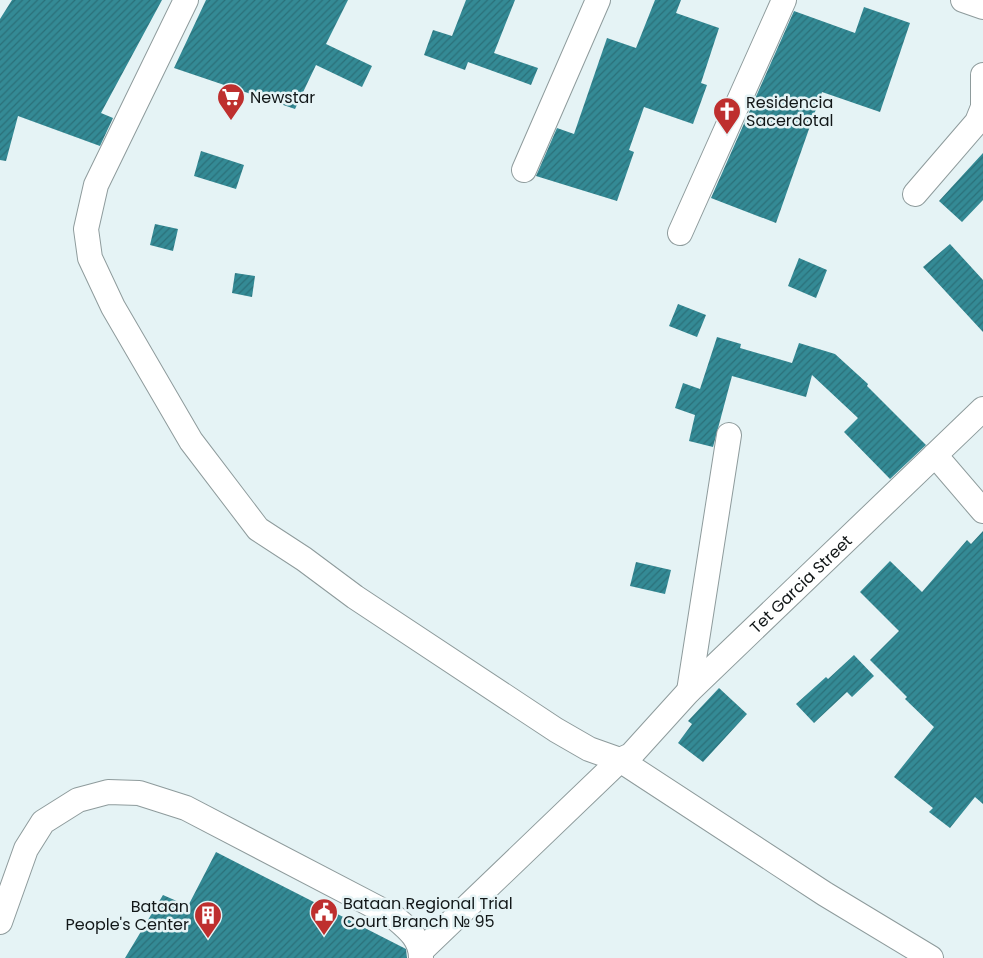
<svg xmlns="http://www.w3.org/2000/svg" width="983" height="958" viewBox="0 0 983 958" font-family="Poppins,sans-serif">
	<defs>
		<pattern id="building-hatch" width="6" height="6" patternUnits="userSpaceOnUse" patternTransform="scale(1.25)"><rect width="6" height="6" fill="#348a95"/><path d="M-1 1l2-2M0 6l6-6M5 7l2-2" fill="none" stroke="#2b7079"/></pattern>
	</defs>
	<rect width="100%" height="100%" fill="#e5f3f5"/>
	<path fill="url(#building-hatch)" d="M12,0h150l-61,113 12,5 -13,28 -82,-30 -12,45 -6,-1v-141z
		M206,0h142l-22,44 46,22 -10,21 -46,-22 -21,44 -121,-41z
		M466,0h49l-21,53 44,15 -7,17 -63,-23 -3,8 -41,-15 9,-25 19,6z
		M655,0h26l-5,13 43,15 -18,55 6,2 -14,39 -49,-17 -15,43 5,2 -17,49 -81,-25 21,-48 17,6 33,-96 29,10z
		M864,7l46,16 -30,89 -58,-20 -46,131 -65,-25 83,-187 61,22z
		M201,151l43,14 -8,24 -42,-13z
		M983,153v47l-21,22 -23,-21z
		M155,224l23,5 -5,22 -23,-6z
		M950,244l33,36v52l-60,-65z
		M799,258l28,12 -11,28 -28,-12z
		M235,273l20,3 -3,21 -20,-4z
		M678,304l28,11 -9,22 -28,-11z
		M717,337l24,7 -1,4 52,15 7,-20 36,11 33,30 -1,2 59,59 -36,34 -46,-47 14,-14 -46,-43 -6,22 -74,-21 -19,71 -24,-6 6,-26 -20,-7 8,-25 17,6z
		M983,531v273l-8,-7 -25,31 -21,-16 4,-4 -39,-31 40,-50 -29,-28 2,-2 -37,-37 29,-29 -39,-39 30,-31 32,31 45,-52 4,4z
		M636,562l35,8 -6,24 -35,-8z
		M854,655l20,21 -22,21 -5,-5 -33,31 -18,-19 30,-27 2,2z
		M719,688l28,26 -44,48 -25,-19 14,-19 -4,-3z
		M216,852l190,97 1,9h-282l38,-63 25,11z"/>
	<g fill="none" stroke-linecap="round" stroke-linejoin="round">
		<g stroke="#8e9b9c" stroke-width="26">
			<g id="minor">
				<path d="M186,0l-90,185 -10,44 4,29 23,49 78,134 67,88 46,30 51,38 201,133 33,19 31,11 205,134 106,64"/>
				<path d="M963,0l20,7"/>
				<path d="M524,170l74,-170"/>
				<path d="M915,194l62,-72 6,-15v-32"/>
				<path d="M680,233l104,-233"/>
				<path d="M935,455l48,56"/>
				<path d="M689,691l40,-256"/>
				<path d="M0,922l26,-73 17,-27 35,-22 30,-8 31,1 47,15 207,108c14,12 28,22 28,42"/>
				<path id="s1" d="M421,951l199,-191 11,-5 58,-64 294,-282"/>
			</g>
		</g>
		<use href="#minor" stroke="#fff" stroke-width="24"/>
	</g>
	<defs>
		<g id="supermarket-pin" transform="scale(1.4375)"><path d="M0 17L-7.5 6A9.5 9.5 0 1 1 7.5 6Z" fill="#be2f2e" stroke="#e5f3f5"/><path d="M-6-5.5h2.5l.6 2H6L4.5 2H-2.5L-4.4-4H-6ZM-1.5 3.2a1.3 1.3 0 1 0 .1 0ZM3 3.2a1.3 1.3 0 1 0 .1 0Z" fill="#fff"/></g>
		<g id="church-pin" transform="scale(1.4375)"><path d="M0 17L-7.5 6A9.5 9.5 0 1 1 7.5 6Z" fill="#be2f2e" stroke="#e5f3f5"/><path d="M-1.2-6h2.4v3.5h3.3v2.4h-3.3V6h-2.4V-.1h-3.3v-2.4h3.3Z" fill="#fff"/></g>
		<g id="civic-pin" transform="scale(1.4375)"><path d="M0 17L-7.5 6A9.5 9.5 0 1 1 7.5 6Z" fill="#be2f2e" stroke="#e5f3f5"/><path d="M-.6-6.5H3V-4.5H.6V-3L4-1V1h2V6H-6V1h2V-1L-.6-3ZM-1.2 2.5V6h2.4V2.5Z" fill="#fff"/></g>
		<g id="building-pin" transform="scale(1.4375)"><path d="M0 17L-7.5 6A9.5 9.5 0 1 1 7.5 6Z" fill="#be2f2e" stroke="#e5f3f5"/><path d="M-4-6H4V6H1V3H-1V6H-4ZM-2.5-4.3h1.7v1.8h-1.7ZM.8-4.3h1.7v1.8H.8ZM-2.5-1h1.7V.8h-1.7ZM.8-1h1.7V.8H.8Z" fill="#fff"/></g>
	</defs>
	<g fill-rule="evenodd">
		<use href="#supermarket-pin" x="231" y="97"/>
		<use href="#church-pin" x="727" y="111"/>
		<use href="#civic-pin" x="324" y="912"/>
		<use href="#building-pin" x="208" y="915"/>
	</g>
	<g text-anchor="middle" stroke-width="5" stroke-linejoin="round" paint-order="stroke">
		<g font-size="16" fill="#121718" stroke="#e5f3f5" text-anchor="start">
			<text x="250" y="103">Newstar</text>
			<text x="746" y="108">Residencia<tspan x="746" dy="18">Sacerdotal</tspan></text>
			<text x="343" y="909">Bataan Regional Trial<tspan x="343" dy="18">Court Branch № 95</tspan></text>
			<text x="189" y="912" text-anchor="end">Bataan<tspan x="189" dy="18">People's Center</tspan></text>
		</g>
		<g font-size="16" fill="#121718" stroke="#e5f3f5">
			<text dy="6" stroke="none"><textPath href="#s1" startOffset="529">Tet Garcia Street</textPath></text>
		</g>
	</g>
</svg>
